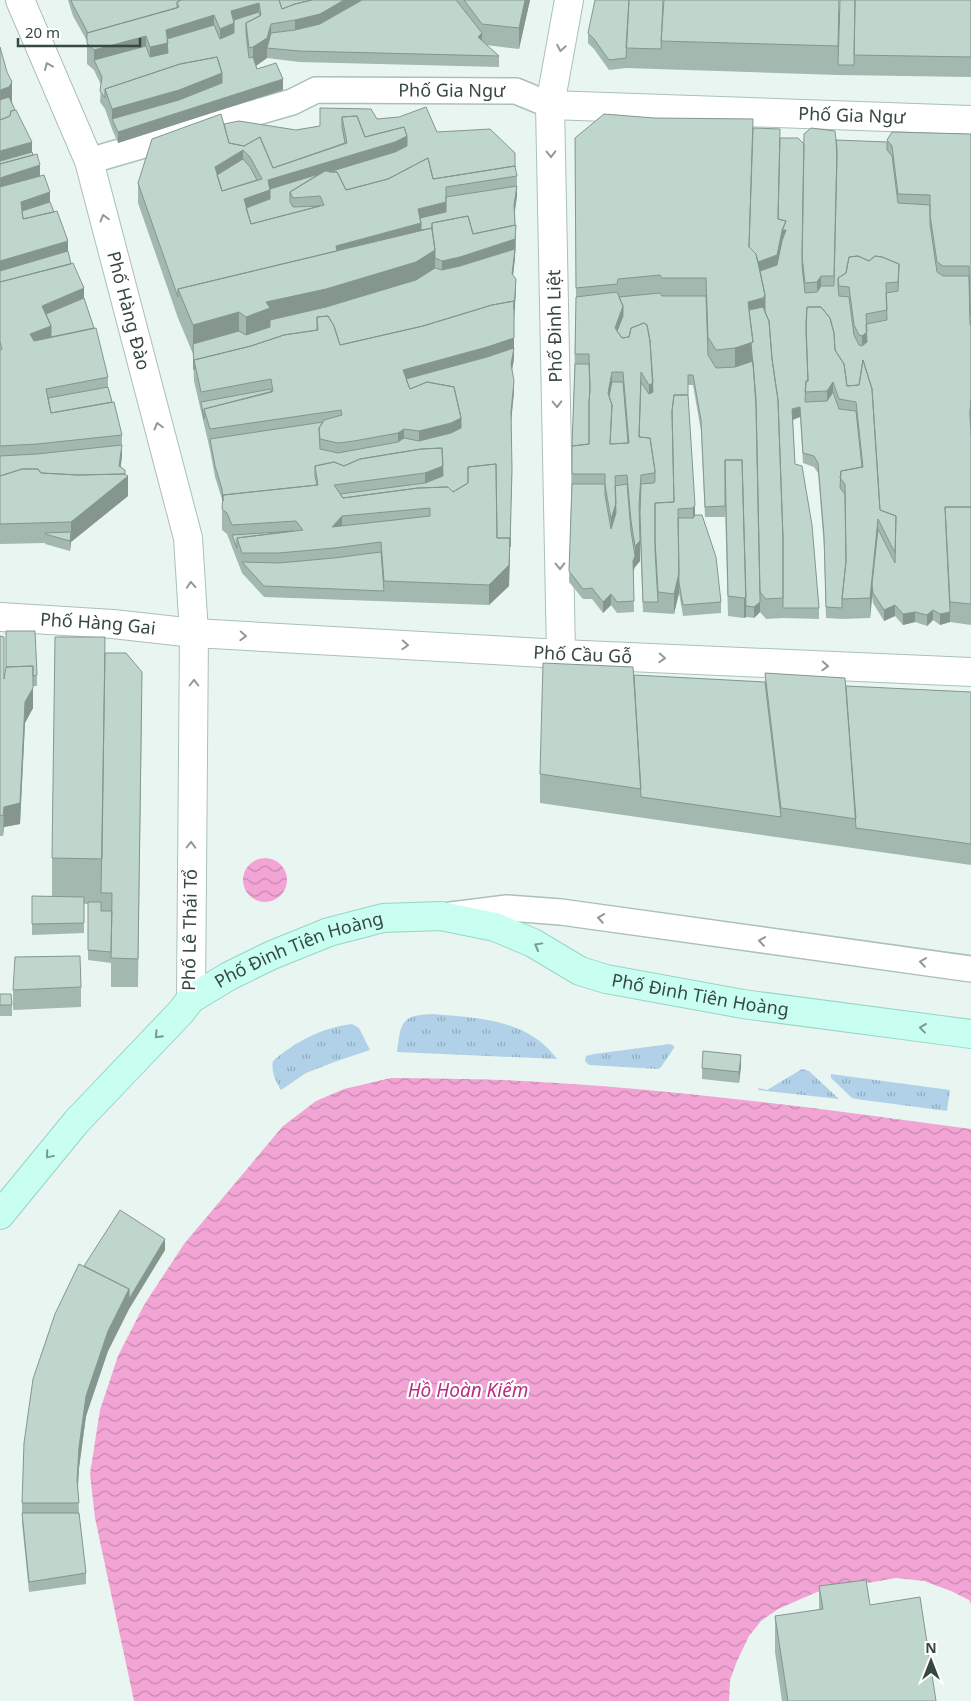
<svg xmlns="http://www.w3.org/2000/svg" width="971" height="1701" viewBox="0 0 971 1701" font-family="'Noto Sans',sans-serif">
	<defs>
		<pattern id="grass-tufts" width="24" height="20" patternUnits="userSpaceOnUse" patternTransform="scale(1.25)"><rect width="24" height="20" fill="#b1d1e9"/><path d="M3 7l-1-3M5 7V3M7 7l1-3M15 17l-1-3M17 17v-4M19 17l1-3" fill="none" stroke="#91acbe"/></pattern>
		<pattern id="water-waves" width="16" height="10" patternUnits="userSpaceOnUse" patternTransform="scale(1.25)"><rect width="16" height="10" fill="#f2a5d4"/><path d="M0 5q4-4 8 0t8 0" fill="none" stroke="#c588ae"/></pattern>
	</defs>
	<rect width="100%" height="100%" fill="#e9f5f1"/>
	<path fill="url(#grass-tufts)" d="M433,1014c45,4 95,5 124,45l-160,-7c4,-30 4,-37 36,-38z
		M352,1024l7,4 11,22 -33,11 -31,12 -25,17c-6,-10 -10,-18 -8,-29 22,-19 50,-34 79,-37z
		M670,1044l4,2v2l-13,19 -3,2 -69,-4 -4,-4 1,-5 8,-2z
		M802,1069l7,2 30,28 -81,-9 1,-2 8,2z
		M831,1074l119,16 -3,21 -91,-12 -4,-1 -21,-20z"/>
	<path fill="url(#water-waves)" d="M243 880a22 22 0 1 1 44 0a22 22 0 1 1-44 0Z
		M391,1078c38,0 76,1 113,2 157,7 312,28 467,49v475l-2,-4 -18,-9 -27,-10 -28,-3 -79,14 -39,17 -17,12 -12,15 -12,25 -7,19 -1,21h-595l-39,-183 -5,-44 10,-64 18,-54 26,-51 40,-61 99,-118 33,-25 28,-12z"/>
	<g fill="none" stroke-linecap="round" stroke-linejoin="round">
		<g stroke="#abc0b8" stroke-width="28">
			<g id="service">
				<path id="s1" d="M89,161l203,-59 24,-12 200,1 34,14"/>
				<path d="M451,915l56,-7 54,4 410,57"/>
			</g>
		</g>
		<g stroke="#abc0b8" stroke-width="30">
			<g id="minor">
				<path id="s2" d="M550,105l421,15"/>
				<path d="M561,654l-11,-549 19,-105"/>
			</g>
		</g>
		<g stroke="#abc0b8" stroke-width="30">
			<g id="tertiary">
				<path id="s3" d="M20,0l69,161 99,377 6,95 -3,366"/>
				<path id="s4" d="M0,617l113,7 81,9 367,21 410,18"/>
			</g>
		</g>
		<g stroke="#98d5c4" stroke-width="30">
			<g id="secondary">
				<path id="s5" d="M0,1215l77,-94 103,-108 11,-14 38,-23 43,-21 57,-23 54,-14 58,-2 54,11 38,16 47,28 26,8 137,25 228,30"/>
			</g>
		</g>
		<use href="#service" stroke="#fff" stroke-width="25"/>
		<use href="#minor" stroke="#fff" stroke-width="28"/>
		<use href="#tertiary" stroke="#fff" stroke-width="28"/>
		<use href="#secondary" stroke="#c8fff1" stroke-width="28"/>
	</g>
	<path fill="#a3b8af" d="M68,0h462l-11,49 -33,-4 13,11v11l-200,-5 -32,-4 -11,8 1,3 26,21 -165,53 -6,-14 -7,-20 -5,-7 1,-17 -7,-15 -7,-6v-23l-14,-25z
		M971,0v77l-133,-2 -212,-7 -17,2 -15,-21 -6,-6v-10z
		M0,47l12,55 28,73 28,76 3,13 13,34 24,79v10l14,48v21l-1,10 4,9 3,21 -57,46 -1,9 -25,-7v-1l-45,1z
		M320,108l57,11 60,13 78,37 2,7v20l-2,16 1,33 -3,30 3,14 -2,28v42l-2,11 2,22 -3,28 -1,138 -1,28 -20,19 -225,-8 -22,-24 -15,-39 -5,-4v-31l-7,-22 -5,-27 -16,-69 -1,-27 -15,-36 -40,-115v-20l86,-59 72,6 24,-4z
		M753,128l27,10 24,6 32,-4 51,2v-2l84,-6v491l-21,-3 -10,3 -7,-5 -6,6 -12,-4 -12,3 -8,-9 -11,5 -11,-18 -1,-6 -2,21 -28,1 -16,-1 -2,-71 -6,-74 -4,-6 -11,-4 -3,-46 -7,3 2,44 24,144v11l-36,-1 -17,1 -6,-7 -6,6 -8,-1 -2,1 -16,-2 -3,-108v9h-20l-4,-86 -8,-46h-5v10l7,120 26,87v11l-38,3 -4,-23 -5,21 -31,-2 -3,-69v18l-5,6 -2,4 1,41 -17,1 -6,-8 -8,8 -11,-14h-9l-14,-17 7,-280 -1,-164z
		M0,636l4,43 33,-4v11h-4v22l-8,15 -5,101 -16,3 -1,9h-3z
		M105,653l37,48 -4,286h-27v-24l-23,-3v-56h-4v29l-52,2v-39h20v-38z
		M765,673l81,13 125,6v173l-431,-62v-29l94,-99 131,7z
		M81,987v20l-68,3v-20z
		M0,994l12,11v11h-12z
		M741,1066l-2,17 -37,-4v-11z
		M165,1250l-36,59 -21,42 -22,65 -7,52 -1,20 1,25 7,60v11l-57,8 -7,-69v-20l62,-237z
		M819,1586l51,19 66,96h-154l-7,-49v-36l44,-6z"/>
	<path fill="#85968f" d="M344,0h31l-80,41v-21z
		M525,0h5l-11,49v-21z
		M259,3v20l-13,4 -12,16 -14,6v-20l11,-18z
		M214,15v21l-46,28 -18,4v-21l16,-15 -20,5v19l-52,4v-10z
		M271,24v20l-4,4v10l-14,10v-21z
		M482,33v11l-4,-7z
		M222,73v20l-110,26v-10z
		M283,79v11l-165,53v-11z
		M12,82v20l-12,8v-20z
		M407,136v20l-116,38 -44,24 -25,-7 46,-31z
		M32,142v21l-32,8v-20z
		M243,150v20l-28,7v-10z
		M40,165v20l10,7v21l-28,9 -22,-15v-33z
		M517,186v10l-3,19v-10z
		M446,202v21l-25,20 -84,35 -1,-32 82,-37z
		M786,221v20l-9,35 -21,7v-20l26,-32z
		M516,225l-1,34 -3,25 -70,-3v-20z
		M68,241v20l-68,21v-21z
		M435,250v28l-189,67v-28l20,-15z
		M821,276v21l-4,6v-21z
		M516,279v10l-2,32 -91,15z
		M84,288v21l-42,7v-10z
		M765,295v27l-15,9 -2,-29z
		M623,306v20l-8,12v-10z
		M239,312v29l-46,3v-19z
		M51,326l45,11 -62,24 -4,-27z
		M867,332v20l-5,4v-20z
		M514,338v21l-3,16 -105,14 -3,-19z
		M753,342v29l-18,6v-29z
		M612,372v20l-4,10v-9z
		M514,381v11l-3,31v-11z
		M833,382v20l-6,10v-21z
		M653,383v20l-4,2v-20z
		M800,407v10l-8,3v-11z
		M461,418v20l-42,14v-21z
		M404,429v20l-6,4v-20z
		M122,445v11l-3,20v-10z
		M443,466v20l-18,8v-21z
		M512,470l-3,116 -20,19v-20z
		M128,476v20l-57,46v-20z
		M616,503v21l-5,15v-20z
		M695,505v21l-2,2v-20z
		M342,516v20l-10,-9z
		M878,519v21l-8,78v-20z
		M71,532v10l-1,9v-10z
		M640,541v20l-5,6 -2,5v-11l2,-5v-10z
		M679,573v20l-5,21v-20z
		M611,594v11l-8,8v-11z
		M746,597v20l-2,1v-20z
		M760,602v10l-6,6v-11z
		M895,605v11l-11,5v-11z
		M933,610v10l-6,6v-11z
		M915,612v10l-12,3v-11z
		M950,612v10l-10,3v-11z
		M33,688v20l-8,15 -5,101 -16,3 -1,9 1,-29 21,-105z
		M741,1055v11l-2,17v-11z
		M165,1239v11l-36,59 -21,42 -22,65 -7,52 -2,32 2,-53 7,-51 22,-65 21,-42z"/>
	<path fill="#bed6cc" stroke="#85968f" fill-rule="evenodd" d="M71,0h110l-4,2v6l-90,25v-2l-14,-26z
		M181,0h98l3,9 13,-5 17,-4h32l-24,14 -25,6 -24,4 -4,14 -14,9 -4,1 -3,-25 15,-8 -2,-12 -28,8 3,12 -14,6 -6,-14 -48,15 2,13 -18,4 -4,-11 -52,14 -7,-7v-10l92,-26 -2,-5z
		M279,0h33l-17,4 -13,5z
		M362,0h94l26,33 -4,4 21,19 -200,-5 -32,-3 4,-15 24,-3 25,-6z
		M464,0h61l-6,28 -37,-4z
		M595,0h34l-3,58 -17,2 -15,-21 -6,-6z
		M629,0h34l-2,49 -35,-1z
		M664,0h175l-1,46 -177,-5z
		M840,0h15l-1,65h-16z
		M855,0h116v57l-117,-2z
		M259,12l1,4 -14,7v10l3,25 4,-1 4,12 19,-6 7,16 -165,53 -6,-13 67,-19 43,-17v-10l-5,-16 -37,7 -75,25v9l-5,-7 2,-14 -8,-17 52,-14 4,11 18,-4 -1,-14 47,-14 6,14 14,-6v-13z
		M0,47l7,25 5,10 -3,5 -9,3z
		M217,57l5,16 -43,17 -67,19 -7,-20 75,-25z
		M9,97l6,13 -4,1 -1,5 -10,4v-20z
		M426,107l11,25 53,-3 25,24v14v-1l-82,13 -5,-21 -40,21 -42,11 -9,-18h-8l66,-20 12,-6v-10l-3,-9 -39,10 -8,-21 -15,1v10l3,16 -72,25 -13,-31 -16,9 -15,-3 -5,-19 15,-3 57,9 24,-4v-18l51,1 6,10 22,-2z
		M16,110l16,32 -32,9v-31l10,-4 1,-5z
		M221,114l8,29 15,3 16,-9 13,31 74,-25 -5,-26 15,-1 8,21 39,-10 3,9 -12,6 -127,38 2,10 -26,9 7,25 73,-19 -4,-9 -27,2 -3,-6 35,-21 12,1 9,18 42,-11 40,-21 5,21 82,-13 2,10 -71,11v15l-28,7 3,14 -85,23 1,5 -159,38v8l-40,-114 14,-44zM243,150l7,7 12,22 -40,12 -7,-24z
		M604,114l50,4 99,1 -4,128 7,7 9,41 -2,3 -15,4 5,40 -18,6 -19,2 -8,-13 -2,-59h-44l-2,-3 -42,4 -1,5 -41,4 -1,-150z
		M753,128l27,1 -2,90 8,2 -4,10 -5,24 -19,7 -2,-8 -7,-7z
		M811,128l24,3 2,17 -3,128h-13l-4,6 -12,1 -3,-27 2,-122z
		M892,132l79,2v182l-1,-2 -1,-48h-26l-6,-4 -7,-47v-20l-32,-1 -6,-48 -5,-6z
		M780,138h18l6,6 -2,122 3,27 12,-1 4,-6h13l3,-128 -1,-18 51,2v8l5,6 6,47 32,2v19l7,48 6,4h26l1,48 1,2v74l-1,13 1,25v69h-26l5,105 -10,2 -7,-4 -6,5 -12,-3 -12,2 -8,-9 -11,5 -11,-17 -1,-9 6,-55 17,34 1,-47 -16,-6 -8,-121 -9,-29 -4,25 -12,1 -3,-22 -9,-14 -1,-17 -4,-15 -9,-11h-14l-1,25 2,49h-2l-1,21 22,-1 6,-9 6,17 17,2 6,56 -21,4 -1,17 5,6 1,67 -4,38v9l-16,-1 -2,-71 -6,-73 -4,-7 -11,-3 -3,-46 -8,2 3,55 7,2 10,59 7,83h-36v-70l-5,-138 -6,-41 -3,-38 -4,-9v-17l-5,-24 17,-6 5,-24 4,-11h-4l4,-9 -8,-2zM858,256l11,5 6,-5 7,1 17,7 -1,27 -12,2 1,27 -21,4 1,18 -5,4 -3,-1 -5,-10 -5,-38 -10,-1 -1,-9v-9l8,-5 3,-16z
		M32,152l1,3 -33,9v-3z
		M37,154l3,11 -40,13v-14z
		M243,159l7,8 7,13 -35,11 -5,-16z
		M319,174l-29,18v10l3,5 27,-1 -69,18 -5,-16 24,-9v-10z
		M44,175l6,17 -29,10 2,17 34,-8 11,30 -68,20v-74z
		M517,186l-3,19 1,20 -42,9 -5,-18 -36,7v7v-2l-11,2v-7l-1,-5 26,-6v-15z
		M50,202l4,10 -31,7 -1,-8z
		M468,216l5,18 43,-9 -1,14 -55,18 -18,4 -7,-3v-8l-3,-20v-7z
		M432,228l3,22 -19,12 -90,27 -60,13 4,6 -24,9 -7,-5 -46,13 -15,-36z
		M515,249l-3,25 4,5 -2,30v-8l-22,4 -69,21 -83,19 -6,-19 -6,-10 -11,1v13l-33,5 -33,11 -57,14v10l-1,-26 46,-13 7,4 24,-8v-7l56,-13 90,-27 19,-12 7,2 18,-4z
		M68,251l3,13 -71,18v-11z
		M858,256l11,5 6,-5 7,1 17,7 -1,18 -12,1 1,27 -21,4 1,18 -5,4 -3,-1 -5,-10 -5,-38 -10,-1 -1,-8 8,-5 3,-16z
		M73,263l11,25 -42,18 9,20 -21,8 4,7 62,-13 12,49 -62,12 5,24 63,-11 8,33 -85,9 -37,2v-96l2,-1 -2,-7v-60z
		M617,292l6,14 -8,22 7,10 7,-1 2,-9 13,-5 3,2 3,16 3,42 -4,2 -8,-13 -2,65 11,1 5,33 -1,2 -13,2 -2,30 1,36 -5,5 -4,-25 -4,-46 -12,1 1,27 -5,16 -6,-34v-11h-33v-28l17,-2v-41l1,-16 -1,-33h-14l1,-57zM612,372h11l6,71 -19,1 2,-39 -4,-12z
		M660,293l2,3h44l2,59 8,13 19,-1 18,-6 3,47 4,191v3l-6,5 -8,-1 -4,-146h-17v46l-20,1 -4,-87 -8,-45h-5v20h-14l-2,16 2,91 -19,1v47l3,52h-15l-3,-89 1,-29 13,-1 1,-2v-10l-5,-33 -11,-1 2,-55 8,12 4,-2 -3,-51 -3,-16 -3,-2 -13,5 -2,9 -7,1 -5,-7 6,-15v-10l-4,-9z
		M84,298l10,30 -48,10 5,-2v-10l-5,-12z
		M514,301v37l-27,9 -84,23 7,19 17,-7 27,5 7,31 -10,5 -32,8 -15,-2 -6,4 -44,8 -16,2 -18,-4 -1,-11 5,-8 18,-5 -1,-5 -131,19 -6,-20 69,-18 -2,-12 -70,13 -7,-32 57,-14 33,-11 34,-5 -1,-13 11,-1 6,10 6,19 83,-19 69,-21z
		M763,307l6,14 3,38 6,41 5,138v60l-17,1 -6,-7 -4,-194 -5,-55 2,-1 -4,-32z
		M807,307h14l9,11 4,15 1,17 9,14 3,22 12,-1 4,-25 9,29 8,121 16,6 -1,37 -17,-34 -8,79 -28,1 4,-38 -1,-77 -5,-6 1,-7 22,-4 -7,-65 -17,-3 -6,-17 -6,9 -22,1 1,-11h2l-2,-59z
		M514,348l-3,16 3,17 -3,31 1,58 -2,77v-9h-13l-1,-74 -28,3v16l-15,9 -5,-5 -30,1 -75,10 -3,-4 85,-11 18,-7 -1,-28 -21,1 -61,10 -16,7 -10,-4 -19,4v10l2,9 -94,10v6l-1,-12 -7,-23 -5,-27 113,-17 -4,6 1,21 18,4 60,-11 6,-4 15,3 32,-8 10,-5v-10l-7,-31 -27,-5 -17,7 -4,-10 81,-22z
		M575,364h14l1,26 -1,13v41l-17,2z
		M612,382h11l5,61 -18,1 2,-39 -3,-9z
		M108,387l4,15 -61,11 -3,-15z
		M271,389l1,3 -68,17v10l-3,-17z
		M674,395h14l7,110 -2,3 -15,1 1,64 -5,21 -16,-2 -3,-52v-37l19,-1 -2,-91z
		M971,400v28l-1,-15z
		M122,445l-3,21 6,4v4l-47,1 -37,-2 -3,-4h-16l-22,7v-20l37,-2z
		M442,448l1,18 -18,7 -91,12 9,13 75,-10 30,-1 5,5 15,-9v-16l28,-3 1,74h13l-1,27 -20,20 -105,-4 -3,-39 -47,6 -55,5h-37l-5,-15 66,-8 -7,-9 -64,4 -5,-12 -5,-4 1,-14 95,-10 -3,-19 19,-4 10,4 16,-7 61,-10zM430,508v8l-98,11 10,-11z
		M725,460h17l4,137 -2,1 -16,-2z
		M22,469h16l3,4 37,2 46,-1 4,2 -57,46 -71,2v-48z
		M572,484h33v11l6,34 5,-16 -1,-27 12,-2 4,47 4,25 -2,5 1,40 -17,1 -6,-8 -8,8 -11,-14 -9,1 -14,-18z
		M945,507h26v97l-21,-2z
		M695,515h7l14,42 5,45 -38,3 -4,-22 -1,-65h15z
		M293,531l-56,7v10l-5,-13z
		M71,532l-1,9 -25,-7v-1z
		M381,552l3,39 -120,-5 -22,-24 37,1 55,-5z
		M6,631h29l2,44 -4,1v-10l-27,1z
		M0,636l4,1v42l2,-12 27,-1v22l-8,14 -5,101 -16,4 -1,9 -3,-1z
		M55,637h50l-3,222 -50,-1z
		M105,653h21l16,19 -4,287 -27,-1 1,-65h-11z
		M543,663l90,4 8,122 -101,-15z
		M765,673l80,5 11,141 -75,-11z
		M634,675l131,7 16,135 -140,-20z
		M846,686l125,6v152l-115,-16z
		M32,896l52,1v26l-52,1z
		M88,902h13v9h11l-1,41 -23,-2z
		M80,956l1,31 -68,3 2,-33z
		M0,994h11l1,11h-12z
		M703,1051l38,4 -2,17 -37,-4z
		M120,1210l45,29 -36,60v-10l-45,-23z
		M79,1264l50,25 -21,42 -22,65 -7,51 -2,33 2,23h-57l2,-60 9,-64 22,-65z
		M22,1513h57l7,60 -57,9z
		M866,1580l4,25 50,-8 16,104h-148l-13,-85 48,-7 -4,-23z"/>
	<defs><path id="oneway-chevron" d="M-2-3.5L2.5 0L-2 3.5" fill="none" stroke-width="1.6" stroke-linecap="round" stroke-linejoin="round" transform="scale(1.25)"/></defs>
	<g stroke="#919a96">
		<use href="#oneway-chevron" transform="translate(561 48) rotate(100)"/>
		<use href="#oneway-chevron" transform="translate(48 66) rotate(-113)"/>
		<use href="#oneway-chevron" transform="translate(551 154) rotate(89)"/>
		<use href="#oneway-chevron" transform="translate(104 218) rotate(-105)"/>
		<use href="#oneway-chevron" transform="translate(557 404) rotate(89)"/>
		<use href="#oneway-chevron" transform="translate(158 426) rotate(-105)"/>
		<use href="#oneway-chevron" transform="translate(560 566) rotate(89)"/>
		<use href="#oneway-chevron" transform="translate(191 585) rotate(-94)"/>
		<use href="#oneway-chevron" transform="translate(243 636) rotate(3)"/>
		<use href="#oneway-chevron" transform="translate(405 645) rotate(3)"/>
		<use href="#oneway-chevron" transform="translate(662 658) rotate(3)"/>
		<use href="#oneway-chevron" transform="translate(825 666) rotate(3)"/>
		<use href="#oneway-chevron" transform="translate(194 683) rotate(-90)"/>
		<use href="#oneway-chevron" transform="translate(191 845) rotate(-89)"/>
		<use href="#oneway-chevron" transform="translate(601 918) rotate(-171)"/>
		<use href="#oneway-chevron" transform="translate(762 941) rotate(-172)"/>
		<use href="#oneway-chevron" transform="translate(923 962) rotate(-172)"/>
	</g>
	<g stroke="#789a90">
		<use href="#oneway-chevron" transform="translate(538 946) rotate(-151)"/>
		<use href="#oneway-chevron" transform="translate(923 1028) rotate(-173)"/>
		<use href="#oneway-chevron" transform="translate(158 1035) rotate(133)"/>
		<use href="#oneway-chevron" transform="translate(49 1155) rotate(130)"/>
	</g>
	<g text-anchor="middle" stroke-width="4.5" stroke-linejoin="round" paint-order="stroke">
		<g font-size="18" fill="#374841" stroke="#fff">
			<text dy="6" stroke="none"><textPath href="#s1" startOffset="374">Phố Gia Ngư</textPath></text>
			<text dy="6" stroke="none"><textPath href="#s2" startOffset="302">Phố Gia Ngư</textPath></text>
			<text dy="6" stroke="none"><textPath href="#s3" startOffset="330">Phố Hàng Đào</textPath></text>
			<text transform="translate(555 326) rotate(-91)" y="6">Phố Đinh Liệt</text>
			<text dy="6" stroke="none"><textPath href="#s4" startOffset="98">Phố Hàng Gai</textPath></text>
			<text dy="6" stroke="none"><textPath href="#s4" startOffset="584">Phố Cầu Gỗ</textPath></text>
			<text transform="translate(190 930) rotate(-89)" y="6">Phố Lê Thái Tổ</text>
			<text dy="6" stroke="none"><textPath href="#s5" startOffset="408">Phố Đinh Tiên Hoàng</textPath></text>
			<text dy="6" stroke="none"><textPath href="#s5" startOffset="830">Phố Đinh Tiên Hoàng</textPath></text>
		</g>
		<g font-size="19" font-style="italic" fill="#b72e80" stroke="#fff">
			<text x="468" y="1397">Hồ Hoàn Kiếm</text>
		</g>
	</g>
	<g transform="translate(931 1661)" stroke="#ffffff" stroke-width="4" paint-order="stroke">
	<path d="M0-4L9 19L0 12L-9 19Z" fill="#374841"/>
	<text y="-8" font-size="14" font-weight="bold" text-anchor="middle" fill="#374841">N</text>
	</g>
	<path d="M18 38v8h122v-8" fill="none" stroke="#374841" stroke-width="2.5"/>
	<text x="25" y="38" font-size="15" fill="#374841" stroke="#ffffff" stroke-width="4" paint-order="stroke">20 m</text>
</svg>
